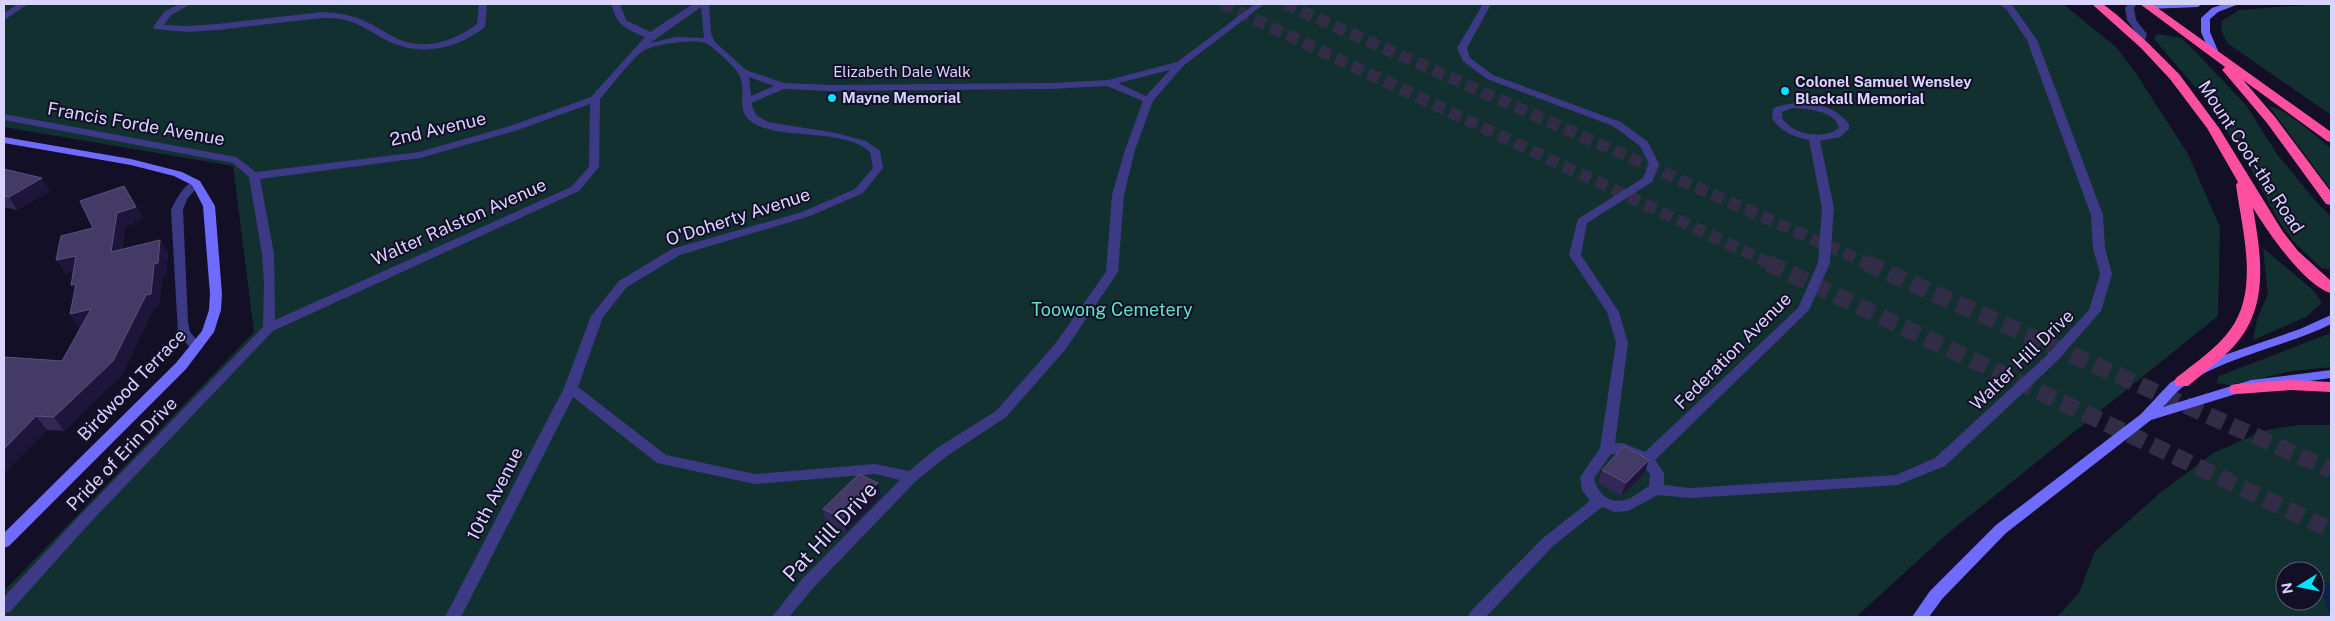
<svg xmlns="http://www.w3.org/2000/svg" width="2335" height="621" viewBox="0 0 2335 621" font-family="'Public Sans',sans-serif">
	<rect width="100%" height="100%" fill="#130f26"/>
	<path fill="#12302f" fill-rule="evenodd" d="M8,4h2055l53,43 21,28 51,79 32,73 -2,89 -272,219 -90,82h-1852v-26l250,-259 -21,-166 -229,-39v-121z
		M2318,4h13v111l-104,-72 -6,-13 1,-9 17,-11z
		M2158,34l23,4 13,12 52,55 31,49 41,50 13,12v51l-2,2 -8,-1 -27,-26 -14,-19 -31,-57 -25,-39 -23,-33 -46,-54v-4z
		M2269,106c18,3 47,31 62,42v42z
		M2263,248l50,42 9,13 -16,14 -53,23 4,-21 11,-25z
		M2331,333v34l-38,4 -64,14 -13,-2 3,-7z
		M2298,425h33v192h-274l22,-24 16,-42 65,-58 53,-40 53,-23zM2285,571h30v30h-30z"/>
	<path fill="#0c2248" d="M2325,582l6,1v34l-14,-34z"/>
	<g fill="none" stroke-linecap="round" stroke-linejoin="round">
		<path stroke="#312d47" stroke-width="12" stroke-dasharray="12 6" stroke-linecap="butt" d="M1222,4l549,260
			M1285,4l584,260"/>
		<path stroke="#312d47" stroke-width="17" stroke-dasharray="17 8" stroke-linecap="butt" d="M1768,263l563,267
			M1866,263l465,207"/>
		<path fill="#3d3a85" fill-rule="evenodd" d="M18,4h10l-24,16v-7z
			M180,4h11l-20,11 -7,10 23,1 30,-2 105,-12c13,1 25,2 38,7 13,5 25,14 38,20 27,12 57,2 79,-15l2,-20h8l-2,23c-27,21 -62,30 -95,15 -15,-7 -28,-18 -45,-22 -7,-2 -15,-2 -23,-2l-105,12 -30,2 -32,-3 -2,-2 12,-16z
			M612,4h8l6,16 24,12 43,-28h16l2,29 3,8 32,29 38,13 47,2 219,-2 58,-3 69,-18 78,-58h9l-81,62 -30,35 -18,49 -11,45 -6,77 -53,78 -59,67 -59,39 -31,25 -102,106 -25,30h-17l30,-38 98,-99 -25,-6 -120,10 -93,-20 -5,-1 -84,-66 -112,220h-16l119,-229 27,-72 28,-35 53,-32 130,-37 53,-23 18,-21 -3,-16c-24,-23 -82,-13 -111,-26 -29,-13 -9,-35 -21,-53 -3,-6 -25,-26 -31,-29 -11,-6 -53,0 -64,7 -10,6 -34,38 -43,48l-1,68 -20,24 -306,140 -186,195 -77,86 -6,1v-16l73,-79 186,-191 1,-45 -2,-28 -13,-77 -16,-14 -229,-43v-6l232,43 20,15 163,-20 91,-26 81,-29 54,-60c-17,-7 -31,-13 -33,-33zM701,7l3,31 -28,-1 -26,6zM1170,70l-24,26 -28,-13zM749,77l25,9 -23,10zM1107,86l36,15 -18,49 -13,45 -6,77 -51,72 -59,67 -59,37 -28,23 -34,-7 -120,10 -89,-19 -88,-68 25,-70 24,-30 53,-32 130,-39 53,-23 20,-25 -3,-17 -14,-10 -30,-8 -68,-11 -12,-7 -5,-12 33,-14 47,2 219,-2zM590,104l-1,63 -18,20 -296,133 -1,-66 -14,-75 160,-21 98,-28z
			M1483,4h8l-24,44 3,10 23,17 128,47 27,20 11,22 -7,18 -65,41 -6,32 38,57 9,31 -13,100h8l22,9 153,-144 20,-45 4,-55 -13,-68c-16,-3 -28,-8 -37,-22l1,-10c26,-9 58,-7 76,16v5l-9,8 -20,4 14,67 -4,55 -21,47 -154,150 9,13v12l26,3 206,-13 39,-17 111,-102 43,-46 11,-36 -7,-26 -2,-33 -64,-175 -20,-30 -8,-6h10l4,2 24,34 66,175 2,33 7,26 -11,37 -45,51 -111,104 -47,19 -208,13 -32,-3 -30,16 -13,1 -13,-5 -49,39 -67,71h-18l2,-5 73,-74 47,-37 -8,-11 -2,-13 20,-29 16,-105 -9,-31 -38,-57 9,-36 65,-41 6,-14 -9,-18 -27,-20 -126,-47 -24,-18 -6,-13zM1792,108c14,0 44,3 47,20 -16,12 -46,7 -57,-10v-6zM1611,454c17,-1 28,6 39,20l-1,12c-7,4 -16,12 -24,14 -17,4 -28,-8 -31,-22z
			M2128,4h9l-3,4 2,12 11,14 -3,9h-6l-1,-9 -10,-14 -2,-12z
			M196,180l5,3 -14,16 -4,11 5,112 2,10 13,15 -6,4 -5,-1 -14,-17 -7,-123c5,-11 13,-26 25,-30z"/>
		<path fill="#6f6bff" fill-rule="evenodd" d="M2147,4h55l-4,3 -49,2 -4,-3z
			M2224,4h15l-21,8 -8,7v13l8,19 -2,2h-6l-9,-21v-14l11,-10z
			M4,137l127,22 51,13 18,9 15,25 7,88 -1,16 -7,22 -28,37 -177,177 -5,2v-15l172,-170 26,-32 7,-21 1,-16 -7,-88 -11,-21 -18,-9 -43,-11 -127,-22z
			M2331,315v9c-45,23 -115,34 -152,66 -6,5 -10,11 -16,17l88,-27 80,-10v8l-79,11 -101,31 -145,113 -64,66 -13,18h-17l18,-26 66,-66 145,-111 29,-31 34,-21 96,-33z"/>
		<path fill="#ff4fa3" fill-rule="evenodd" d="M2092,4h11l14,11 32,29 30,30 40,54 64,104 15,19 33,30v12c-26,-7 -64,-62 -78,-85 8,48 17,98 -19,138 -14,15 -31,27 -46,40h-12l-2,-4 2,-4c19,-15 40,-29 54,-48 30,-40 12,-100 6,-145l2,-3 -31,-54 -37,-49 -29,-31z
			M2140,4h12l179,128v10l-4,-1 -84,-61 32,37 56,75v13l-5,-1 -59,-81 -43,-51 -2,-2 3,-3z
			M2291,380l40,2v10l-40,-2 -54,4 -6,-1 -2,-4 2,-4 6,-1z"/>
	</g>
	<path fill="#312854" d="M4,169l46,22 -33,19 -13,-3z
		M124,186l19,33 -18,7 -3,24 38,-10 8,13 -2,23 -4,1 -3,30 -5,1 -32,67 -58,56 -17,-1 -43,43v-116l58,4 19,-34h-2l-9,-13 5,-24 -4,-5 2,-14 -8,2 28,-45z
		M1649,460l-5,14 -23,22 -23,-13 4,-13z
		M881,497l-35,35 -20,-10 -3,-13z"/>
	<path fill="#1d163a" d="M42,178l8,13 -33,19 -8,-13z
		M124,186l19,33 -18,7 -6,39 -8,-13 6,-39z
		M160,240l8,13 -2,23 -4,1 -3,30 -5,1 -32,67 -58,56 -10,-14 100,-153z
		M76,256l8,13 -19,4 -9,-13z
		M76,284l4,14 -9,-13z
		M91,309l9,13 -21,5 -9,-13z
		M36,416l11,14 -43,43v-24z
		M1649,460l-5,14 -23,22 5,-13z
		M878,483l3,14 -35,35 -3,-14z"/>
	<path fill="#433a66" stroke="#5a527e" d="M4,169l38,9 -33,19 -5,-1z
		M124,186l12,21 -19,6 -6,39 49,-12 -2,23 -4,1 -3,30 -5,1 -33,66 -59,56 -18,-1 -32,33v-92l58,4 29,-52 -21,5 6,-30 -5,1 5,-29 -20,4 5,-24 32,-8 -13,-27z
		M1624,446l25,14 -23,23 -24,-13z
		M859,474l19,9 -35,35 -20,-9z"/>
	<g fill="#00e5ff" stroke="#130f26" stroke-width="2">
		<circle cx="1785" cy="91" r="5"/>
		<circle cx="832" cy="98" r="5"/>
	</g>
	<g text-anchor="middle" stroke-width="4" stroke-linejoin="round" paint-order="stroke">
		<g font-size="15" fill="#d9d4ff" stroke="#130f26">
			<text x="902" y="77">Elizabeth Dale Walk</text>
		</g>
		<g font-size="15" font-weight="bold" fill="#d9d4ff" stroke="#130f26" text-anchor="start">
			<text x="1795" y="87">Colonel Samuel Wensley<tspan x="1795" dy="17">Blackall Memorial</tspan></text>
			<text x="842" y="103">Mayne Memorial</text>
		</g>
		<g font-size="18" fill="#d9d4ff" stroke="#130f26">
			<text transform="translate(136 124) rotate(10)" y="6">Francis Forde Avenue</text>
			<text transform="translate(438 129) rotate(-13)" y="6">2nd Avenue</text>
			<text transform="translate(2251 157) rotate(57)" y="6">Mount Coot-tha Road</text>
			<text transform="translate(738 217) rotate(-18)" y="6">O'Doherty Avenue</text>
			<text transform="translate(459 222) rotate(-24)" y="6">Walter Ralston Avenue</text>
			<text transform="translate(1733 351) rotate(-45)" y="6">Federation Avenue</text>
			<text transform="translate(2022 360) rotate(-44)" y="6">Walter Hill Drive</text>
			<text transform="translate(132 385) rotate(-46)" y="6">Birdwood Terrace</text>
			<text transform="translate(122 454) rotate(-46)" y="6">Pride of Erin Drive</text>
			<text transform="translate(495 494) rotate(-63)" y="6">10th Avenue</text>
		</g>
		<g font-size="18" fill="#5fe0c0" stroke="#130f26">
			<text x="1112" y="316">Toowong Cemetery</text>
		</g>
		<g font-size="21" fill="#d9d4ff" stroke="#130f26">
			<text transform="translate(830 532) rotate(-47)" y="7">Pat Hill Drive</text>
		</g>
	</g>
	<rect width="2335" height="621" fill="none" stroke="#d9d4ff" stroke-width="10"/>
	<g transform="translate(2300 586) rotate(260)"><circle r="24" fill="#130f26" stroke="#625e7d"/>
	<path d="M0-4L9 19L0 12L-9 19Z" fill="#00e5ff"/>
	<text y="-8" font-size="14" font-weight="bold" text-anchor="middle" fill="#d9d4ff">N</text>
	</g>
</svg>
